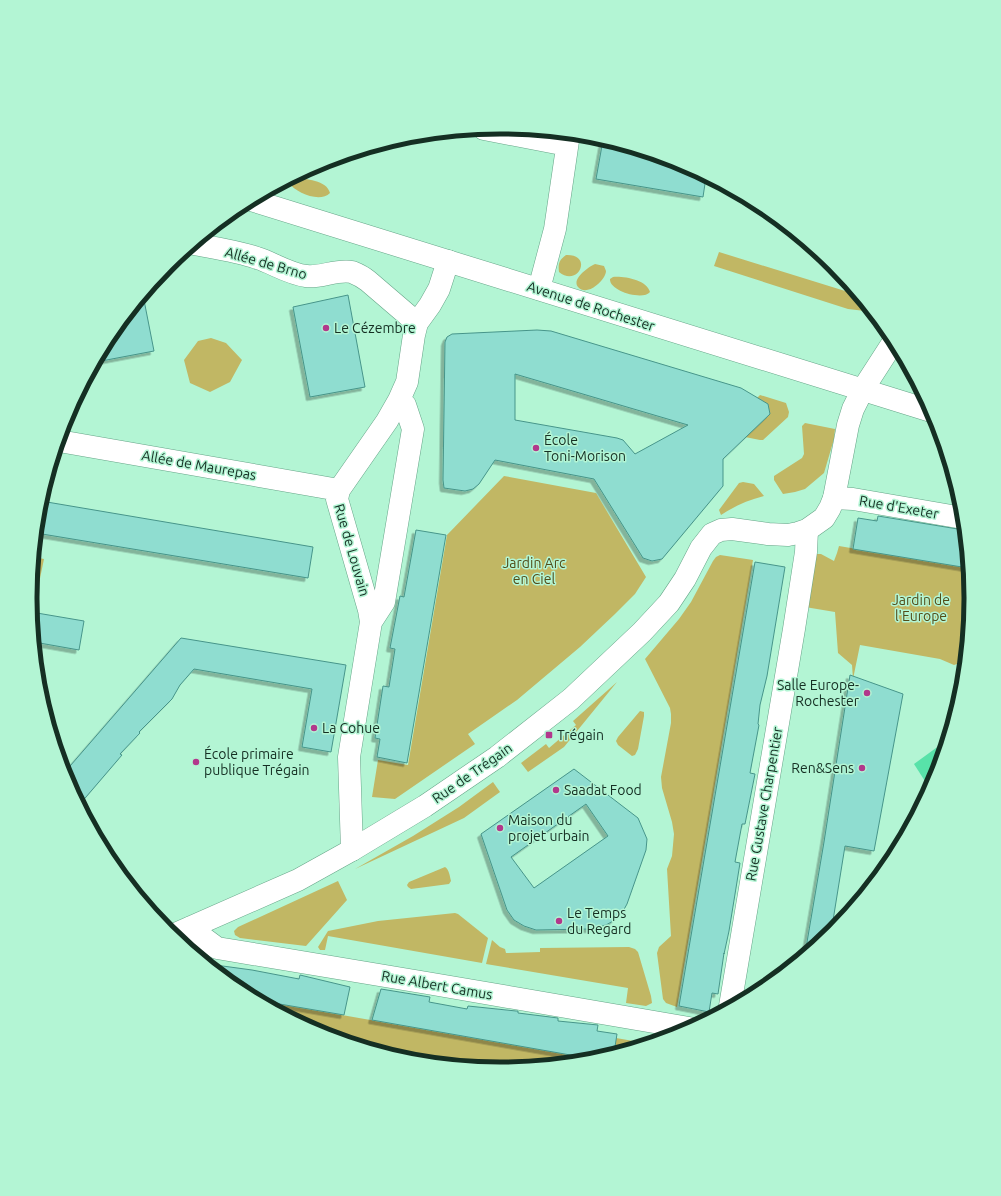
<svg xmlns="http://www.w3.org/2000/svg" width="1001" height="1196" viewBox="0 0 1001 1196" font-family="Ubuntu,sans-serif">
	<defs>
		<filter id="shadow"><feDropShadow dx="-3.5" dy="3.5" stdDeviation="0" flood-color="#0004"/></filter>
	</defs>
	<rect width="100%" height="100%" fill="#b3f5d4"/>
	<path fill="#c1b764" d="M295,178c10,1 32,2 35,15 -10,10 -34,0 -41,-10l1,-3z
		M719,252l139,43 11,14 -4,2 -17,-2 -134,-43z
		M566,255c28,-1 12,33 -7,17 -1,-8 0,-12 7,-17z
		M595,264l9,2 2,5c0,2 -1,4 -2,6 -4,7 -18,19 -26,10 -7,-8 12,-21 17,-23z
		M613,277c11,-1 34,3 37,15 -7,9 -41,-1 -40,-13z
		M211,338l15,5 16,17 -12,22 -20,10 -20,-9 -6,-23 14,-19z
		M760,395l26,8 3,9 -1,5 -25,23h-3l-15,-3 24,-22v-4l-12,-13z
		M805,423l30,6 -1,10 -10,34 -19,16 -10,3 -12,2 -9,-14v-4l28,-18 2,-4 -2,-28z
		M504,476l92,17 50,84 -11,17 -20,20 -35,33 -63,53 -49,34 7,10 -80,55 -23,-2 6,-37 30,5 39,-230z
		M743,482l11,2 10,12c-16,4 -29,10 -43,19l-2,-5 20,-27z
		M839,546l129,22 3,30 -6,65 -8,-1v2l-3,1 -14,-6 -80,-14 -7,34 -1,-14 -14,-12 -3,-41 -30,-5 9,-53h7l13,7 3,-8z
		M720,555l33,5 -76,447 -11,-4 -3,-4 -6,-46 2,-6 12,-11 -4,-67 5,-13 2,-22 -2,-12 -10,-34 -1,-11 10,-54v-9l-1,-6 -25,-49 34,-40 12,-17 22,-41 3,-4z
		M34,557l10,2 -6,29 -7,-1z
		M617,682l-53,65 -36,25 -7,-9 25,-19 3,4 27,-23 -3,-4z
		M640,711l4,1v4l-6,33 -3,6 -3,1 -14,-11 -2,-4 2,-4z
		M493,782l7,10 -36,26 -109,51 58,-33 46,-29z
		M445,867c4,2 5,10 6,14l-2,3 -38,5 -3,-2 -1,-2 2,-3z
		M338,881l9,19 -41,46 -66,-8 -5,-3 -1,-4 4,-4z
		M455,913l3,1 30,24 -6,25 -154,-27 -3,14h-5l-2,-3 10,-16 50,-10z
		M492,940l8,7 5,2 1,4 34,-1v-4l89,-1 6,2 3,3 13,44 1,7 -6,3 -20,-3 2,-15 -142,-24z
		M262,1001l331,58 -93,9 -92,-9 -88,-26z
		M616,1038l29,5 -31,10z"/>
	<path fill="#58e2a9" d="M947,740l-12,38 -5,11 -16,-25z"/>
	<path fill="#8fddd0" stroke="#47958a" fill-rule="evenodd" filter="url(#shadow)" d="M603,140l78,23 25,14 -3,20 -107,-18z
		M143,295l11,56 -58,11 13,-26z
		M348,295l17,92 -55,10 -17,-90z
		M537,330l14,1 190,57 27,16 2,10 -47,45v27l-61,73 -10,2 -9,-3 -49,-79 -99,-19 -16,24 -6,5 -8,2 -21,-3 -1,-8 2,-138 2,-5 5,-3zM515,374l173,51 -53,29 -12,-14 -6,-2 -102,-18z
		M41,501l272,46 -5,31 -272,-45 3,-27z
		M878,516l86,14 4,38 -115,-19 5,-31 19,3z
		M416,530l30,5 -39,228 -30,-6 3,-18 -5,-1 8,-52 6,1 6,-38 -5,-1 10,-52 4,1z
		M755,562l30,5 -18,109 -7,29 -2,19 1,1 -9,48 5,1 -10,50h-3l-7,38 5,1 -4,25 -7,43 -5,23v-1l-6,41 -6,-1 -3,19 -30,-6z
		M31,612l53,9 -5,29 -45,-8z
		M181,638l165,27 -15,87 -29,-5 10,-58 -118,-20 -14,16 -8,14 -33,33 1,1 -20,21 2,1 -42,49 -16,-31z
		M850,675l53,19 -29,157 -29,-5 -14,87 -26,21 19,-112z
		M574,769l64,49 9,21 -1,11 -19,54 -5,9 -9,8 -7,4 -16,4 -54,1 -12,-4 -10,-6 -7,-10 -26,-76zM586,804l22,32 -74,52 -23,-31z
		M208,964l44,6 47,9 1,-4 50,12 -6,28 -82,-14 -23,-12z
		M381,989l49,8 -1,5 38,7 1,-3 48,5h2v2l40,5v3l40,4 -1,6 20,3 -3,19 -21,6 -221,-39z"/>
	<g fill="none" stroke-linecap="round" stroke-linejoin="round">
		<g stroke="#66a588" stroke-width="23">
			<path id="minor" d="M484,129l83,16
				M194,244c21,4 43,7 63,14 16,5 32,16 49,18 15,2 30,-7 46,-4 5,2 11,5 16,9l49,42
				M539,289l16,-60 14,-95
				M59,441l149,26 131,23
				M834,498l19,1 110,19
				M371,622l13,-20 29,-173 -8,-24 -6,-5
				M352,850l-3,-93 22,-135 -2,-12 -32,-111 2,-9 48,-69 12,-21 8,-18 7,-47 3,-12 13,-18 9,-16 9,-28
				M190,928l27,20 210,35 262,45
				M730,1006l64,-377 12,-77 1,-22"/>
		</g>
		<g stroke="#66a588" stroke-width="23">
			<path id="tertiary" d="M173,935l125,-55 54,-30 73,-44 72,-49 74,-58 71,-67 27,-29 16,-24 16,-31 11,-14 9,-4 11,-1 36,5 20,1 10,-2 9,-3 17,-12 6,-10 4,-10 14,-73 5,-16 10,-20 31,-48"/>
		</g>
		<g stroke="#66a588" stroke-width="23">
			<path id="primary" d="M251,200l680,211"/>
		</g>
		<use href="#minor" stroke="#fff" stroke-width="22"/>
		<use href="#tertiary" stroke="#fff" stroke-width="22"/>
		<use href="#primary" stroke="#fff" stroke-width="22"/>
	</g>
	<g fill="#b2388c" stroke="#b3f5d4" stroke-width="1.5">
		<circle cx="326" cy="328" r="4"/>
		<circle cx="536" cy="448" r="4"/>
		<circle cx="867" cy="693" r="4"/>
		<circle cx="314" cy="728" r="4"/>
		<rect x="545" y="731" width="8" height="8" rx="2"/>
		<circle cx="196" cy="762" r="4"/>
		<circle cx="862" cy="768" r="4"/>
		<circle cx="556" cy="790" r="4"/>
		<circle cx="500" cy="828" r="4"/>
		<circle cx="559" cy="921" r="4"/>
	</g>
	<g text-anchor="middle" stroke-width="3" stroke-linejoin="round" paint-order="stroke">
		<g font-size="14" fill="#152f23" stroke="#b3f5d4">
			<text transform="translate(266 263) rotate(16)" y="5">Allée de Brno</text>
			<text transform="translate(591 306) rotate(18)" y="5">Avenue de Rochester</text>
			<text transform="translate(199 465) rotate(10)" y="5">Allée de Maurepas</text>
			<text transform="translate(899 507) rotate(10)" y="5">Rue d'Exeter</text>
			<text transform="translate(352 550) rotate(74)" y="5">Rue de Louvain</text>
			<text transform="translate(472 773) rotate(-35)" y="5">Rue de Trégain</text>
			<text transform="translate(764 804) rotate(-80)" y="5">Rue Gustave Charpentier</text>
			<text transform="translate(437 985) rotate(10)" y="5">Rue Albert Camus</text>
		</g>
		<g font-size="14" fill="#152f23" stroke="#b3f5d4" text-anchor="start">
			<text x="334" y="333">Le Cézembre</text>
			<text x="544" y="445">École<tspan x="544" dy="16">Toni-Morison</tspan></text>
			<text x="859" y="690" text-anchor="end">Salle Europe-<tspan x="859" dy="16">Rochester</tspan></text>
			<text x="322" y="733">La Cohue</text>
			<text x="557" y="740">Trégain</text>
			<text x="204" y="759">École primaire<tspan x="204" dy="16">publique Trégain</tspan></text>
			<text x="854" y="773" text-anchor="end">Ren&amp;Sens</text>
			<text x="564" y="795">Saadat Food</text>
			<text x="508" y="825">Maison du<tspan x="508" dy="16">projet urbain</tspan></text>
			<text x="567" y="918">Le Temps<tspan x="567" dy="16">du Regard</tspan></text>
		</g>
		<g font-size="14" fill="#524c19" stroke="#b3f5d4">
			<text x="534" y="568">Jardin Arc<tspan x="534" dy="16">en Ciel</tspan></text>
			<text x="921" y="605">Jardin de<tspan x="921" dy="16">l'Europe</tspan></text>
		</g>
	</g>
	<path d="M0 0H1001V1196H0ZM500 134H501A463 463 0 0 1 964 597V599A463 463 0 0 1 501 1062H500A463 463 0 0 1 37 599V597A463 463 0 0 1 500 134Z" fill="#b3f5d4" fill-rule="evenodd"/>
	<path fill="none" stroke="#152f23" stroke-width="5" d="M500 134H501A463 463 0 0 1 964 597V599A463 463 0 0 1 501 1062H500A463 463 0 0 1 37 599V597A463 463 0 0 1 500 134Z"/>
</svg>
